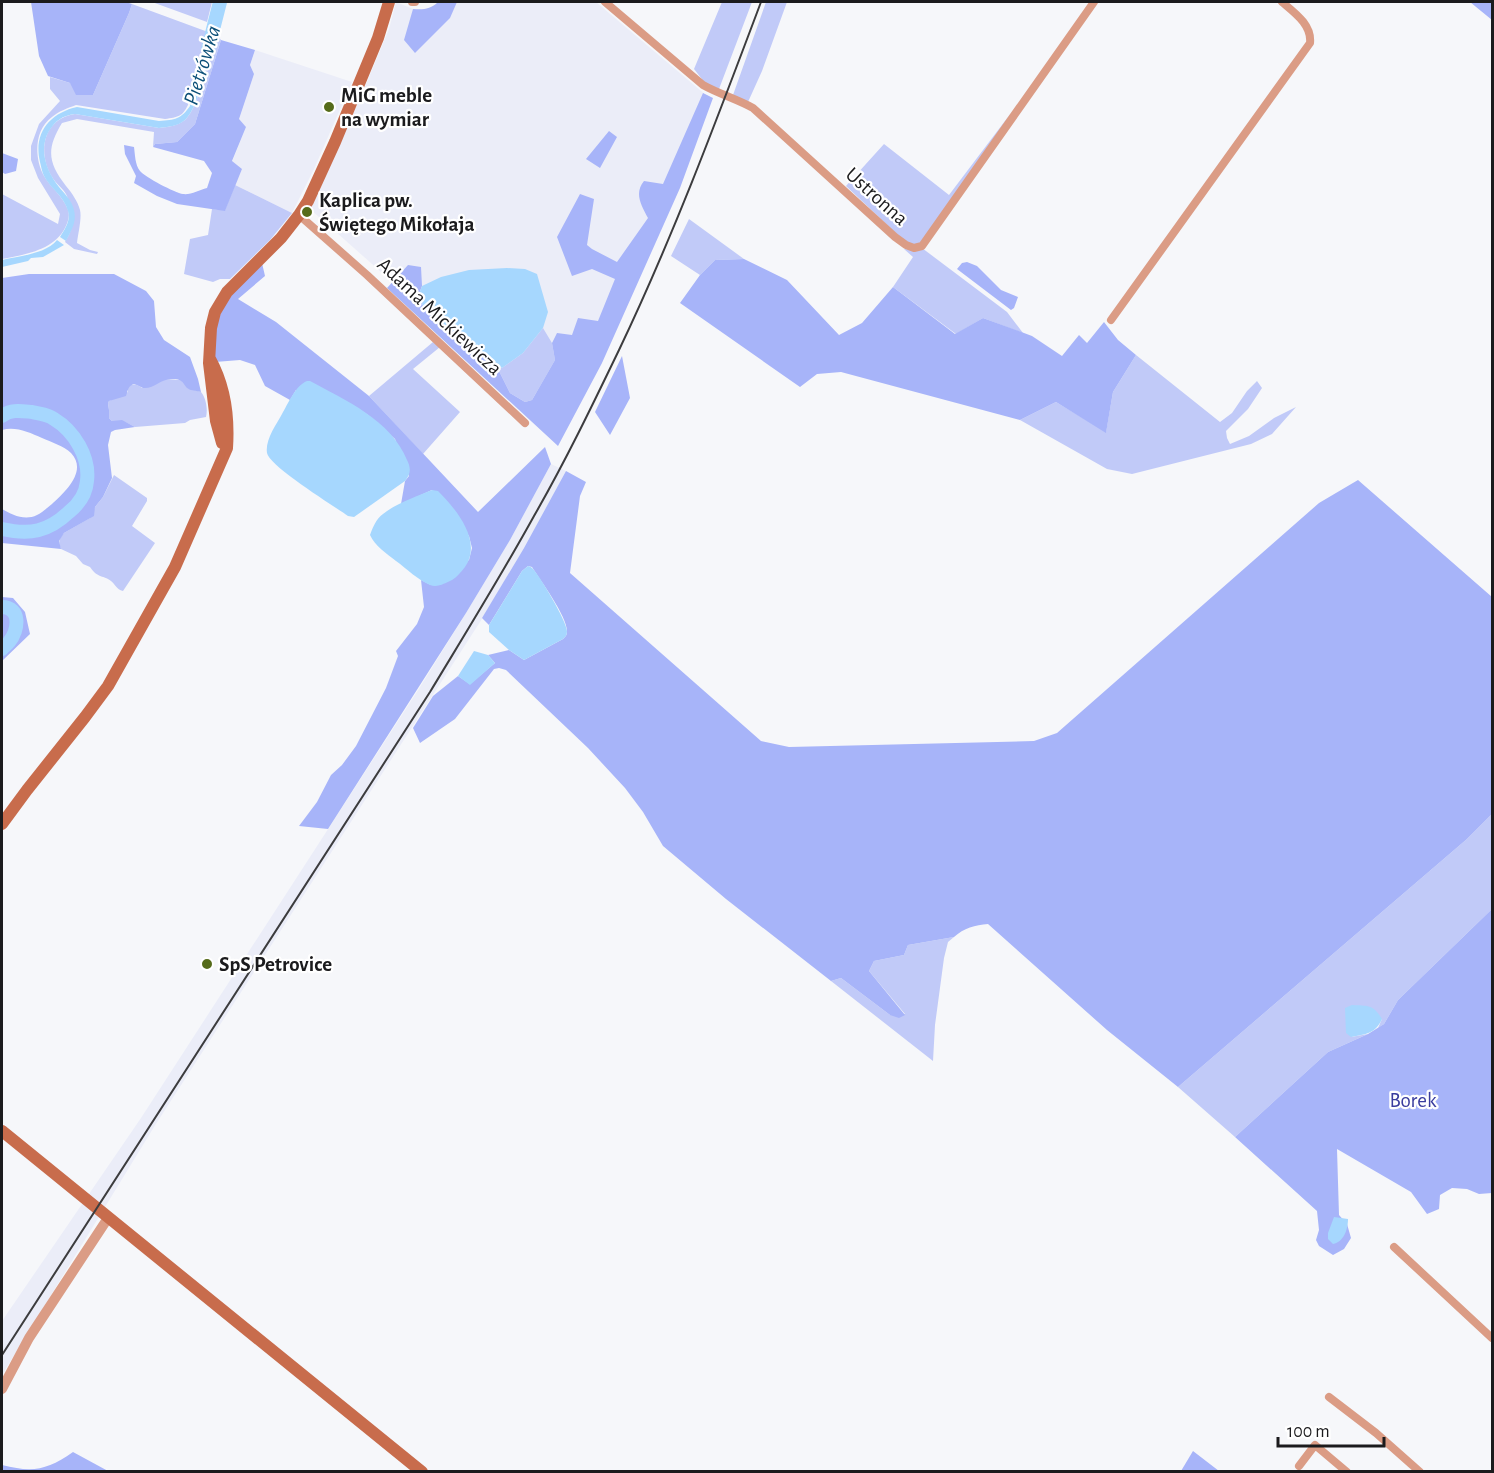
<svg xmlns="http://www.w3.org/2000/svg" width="1494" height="1473" viewBox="0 0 1494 1473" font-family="'Alegreya Sans',sans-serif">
	<rect width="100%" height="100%" fill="#f6f7fa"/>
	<path fill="#ebedf8" d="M396,2l17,7 10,1 11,-4 4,-4h158l111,94 -139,320 -152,-113 -106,-94 51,-113 28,-67z
		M255,50l97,32 -38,87 -22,44 -57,-28 7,-16 -10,-7 14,-35 -8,-8 16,-45 -4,-9z
		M551,464l15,7 -42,77 -44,74 -326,505 -152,248v-54l139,-203 279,-431 46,-74 44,-73z"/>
	<path fill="#c1caf8" d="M152,2h60l-5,20z
		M722,2h30l-33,87 -14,-6 -11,-14z
		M766,2h21l-25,69 -14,31 -15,-7z
		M132,4l76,28 -20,73c-6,12 -10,12 -23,14l-89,-14c-8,3 -17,6 -24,12 -18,13 -18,41 -8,59 7,12 19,20 24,34 2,6 0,12 -3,18 -11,22 -41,27 -63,31v-65l56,30 2,-10 -22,-36 -7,-18v-14l8,-22 21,-23 -10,-12v-12l20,6 23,12 36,-82z
		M215,32l6,8 -26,84 -18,18 -22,2 -2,3 1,-15 -77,-13 -15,4c-16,26 -14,40 4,63 6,7 12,16 14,24 2,8 -2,24 -3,33l13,7 8,2 -1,2 -23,-5 -9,-7c2,-4 5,-8 6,-13 0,-6 -2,-28 -4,-33 -3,-7 -11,-12 -15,-19 -15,-25 -9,-58 23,-63l84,14c9,-1 18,-2 26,-8 15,-13 24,-68 30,-88z
		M1011,113l-90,130 -7,3 -14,-9 -54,-51 38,-42 65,51z
		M235,185l57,28 -22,27 -40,39h-10l-7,3 -29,-8 6,-35 18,-4 4,-26 13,1z
		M689,219l55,40 -29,1 -15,15 -29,-19z
		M922,248l85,64 16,21 -40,-15 -27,16 -63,-47 20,-30 -9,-8 12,1z
		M543,328l9,15 3,17 -23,40 -7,2 -15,-9 -15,-30 7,5 21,-15z
		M433,342l7,5 -27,22 47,43 -37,42 -54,-58z
		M1136,355l84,67 12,-9 15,-22 10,-10 5,7 -14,21 -22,22 1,7 3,6 19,-8 25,-18 22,-11 -24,27 -21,10 -119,30 -25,-5 -87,-49 36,-18 50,30 7,-40z
		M166,379l15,1 7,8 13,4c5,6 7,17 5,25l-16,3 -5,3 -50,4 -10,-5 -13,-1 -3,-3v-9l-1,-6 1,-2 19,-9v-5c5,-4 9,-3 14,1z
		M114,475l33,23v3l-15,25 23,17 -32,48c-7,-2 -7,-6 -12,-10 -7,-6 -13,-2 -21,-14l-7,-3 -7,-8 -15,-7c-3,-7 -2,-11 3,-16l26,-15 5,-11 8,-10z
		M1492,814v95l-94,91 -14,24 -6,4 4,-9 -31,18 17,-3 -40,18 -93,85 -57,-50 289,-248z
		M954,937l-6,5 -4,16 -9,67 -2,36 -102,-80 10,-3 49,37 15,-1 -36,-43 5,-10 30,-6 4,-10z"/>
	<path fill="#a7b4f9" d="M31,2h95l6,2 -3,9 -36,82h-17l-6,-12 -22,-7 -9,-20z
		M438,2h19l-7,16 -35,35 -11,-13 9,-31c10,1 18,0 25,-7z
		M1470,2h22v18z
		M221,40l34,10 -5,15 4,9 -15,45 7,8 -14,34 10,8 -17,42 -48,-7 -20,-8 -23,-13 2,-7 -11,-22 -1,-9 10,2c1,7 1,18 6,24 5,6 35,22 43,23 8,1 16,-4 24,-6l5,-15 -8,-12 -51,-14 2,-3 22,-2 18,-18z
		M703,93l10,5 -33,90 -78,175 -44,83 -171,-158 21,-23 13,2 1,19 -3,8 5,15 71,54 15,30 15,9 7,-2 23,-40 -3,-17 5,-10 15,2 6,-17 20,3 17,-42 -23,-10 -20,7 -15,-39 23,-43 14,5 -7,46 5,4 25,13 31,-44c-7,-13 -14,-25 -4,-37l19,3z
		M609,131l8,6 -17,31 -14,-9z
		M2,153l16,6 -2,12 -11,3 -3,-2z
		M744,259l43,21 52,55 23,-12 31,-36 62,47 28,-16 49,18 30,20 17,-21 8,8 17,-21 14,18 18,15 -23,37 -7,41 -50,-31 -36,18 -179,-48 -24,2 -17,13 -120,-84 20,-28 15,-15z
		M967,262l10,4 24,24 17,7 -4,11 -3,2 -54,-41 5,-6z
		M262,263l3,13 -27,23 38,23 93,74 109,116 67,-65 6,17 -41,76 -44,73 -138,216 -29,-3 18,-24 14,-27 11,-10 14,-19 30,-58 12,-32 -2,-5 21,-27 7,-17 -3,-27 10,5 38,-25 3,-12 -3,-12 -37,-46 -31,14 4,-23 4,-5 -14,-37 -27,-24 -11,-7 -61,-18 -6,10 -25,-14 -10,-21 -15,-5 -25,2c0,-11 -3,-24 -1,-34 6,-29 28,-46 48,-65z
		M29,274h85l32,17 8,10 2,26 8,13 26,17 8,22 3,13c-3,-1 -6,-1 -10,-2 -9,-3 -5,-12 -20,-11 -10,0 -17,10 -28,9 -3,-1 -5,-3 -9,-4 -6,2 -6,6 -8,12l-17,5 -1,2 1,7v8l3,3 10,-1 13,7 -20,3 -4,2 -3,13 4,33 -9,19 -8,10 -1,9 -30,17 -5,8 2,8 -59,-6v-34c10,6 23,12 35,6 5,-2 11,-8 15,-11 13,-12 36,-33 19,-51 -7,-7 -20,-11 -29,-15 -13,-6 -27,-12 -40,-8v-152z
		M622,356l8,42 -20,37 -15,-23z
		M566,471l20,11 -6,14 -10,77 191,168 28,6 245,-6 23,-8 262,-230 39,-23 134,117v217l-25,25 -289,248 -71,-57 -119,-106c-13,1 -24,4 -34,13l-46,8 -4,10 -30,6 -5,10 36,44 -6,3 -9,-3 -49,-37 -10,3 -105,-82 -63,-53 -20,-34 -18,-24 -37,-40 -82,-78 -7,-2 -5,1 -39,50 -35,24 -7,-15 20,-32 25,-20 12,8 25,-21 -7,-8 21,-5 15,10 39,-21c3,-3 4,-4 4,-8 0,-15 -27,-51 -35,-64l-4,-1 -6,5 -33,54 -7,-7 42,-70z
		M2,597l11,1 12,14 5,22 -28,27z
		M1492,909v284l-13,1 -12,-5 -15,-1 -12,7 -1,14 -12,5 -16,-22 -74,-43 2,66 8,9 4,14 -7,11 -11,6 -14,-9 -3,-6 3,-10 -2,-19 -82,-74 93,-85 40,-18 16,-10 14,-24z
		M1193,1451l26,20h-38z
		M73,1452l35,19h-106v-6c31,8 45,5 71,-13z"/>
	<path fill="#a6d7fe" d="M215,2h7l-7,26 -7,-3z
		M208,32h7c-6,20 -15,75 -30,88 -7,6 -17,7 -26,8l-84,-14c-13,2 -19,6 -26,17 -11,19 -2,41 10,56 6,7 13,14 15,23 3,12 -3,21 -8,31l-6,-4c5,-8 11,-17 8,-26 -4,-15 -18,-23 -24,-35 -2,-4 -3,-10 -4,-14 -7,-29 10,-49 37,-55l82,14c16,-1 22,-2 31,-15l-1,-8 4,-9z
		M57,240l7,5 -21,12 -12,1 -3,3 -26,6v-7c17,-4 44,-6 55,-20z
		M507,268l18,1 12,5 11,38 -5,16 -20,25 -21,15 -78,-59 -5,-15 3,-8 19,-9 28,-7z
		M307,381h3c35,19 81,39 97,79 4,8 4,14 -2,21l-51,36 -6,-1c-14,-10 -79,-50 -81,-63 -2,-13 9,-28 15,-39 6,-10 13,-28 25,-33z
		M432,490l6,1c18,18 45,50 27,76 -4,5 -8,10 -13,13 -7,3 -14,8 -22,5 -12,-5 -23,-16 -34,-24 -9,-7 -21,-15 -26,-26 3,-8 6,-16 13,-21 12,-10 34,-18 49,-24z
		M528,566c1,0 3,1 4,2 7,6 35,54 35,63 0,4 -1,5 -4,8l-39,21 -15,-10 -20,-18v-7l33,-54z
		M474,651l14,4 7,8 -25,22 -12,-9z
		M1352,1005c16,1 21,-1 30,14 -7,15 -16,15 -31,18l-5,-4 -1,-25z
		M1334,1217l14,2c0,10 -4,23 -15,25l-5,-5v-6z"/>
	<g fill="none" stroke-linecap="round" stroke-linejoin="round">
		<path stroke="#a6d7fe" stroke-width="14" d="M208,49l12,-47
			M2,416c9,-7 19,-5 30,-4 8,2 16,2 22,7 20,12 36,38 33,62 -1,13 -8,23 -18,31 -21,20 -39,23 -67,17
			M2,607c19,0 17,23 7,35 0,1 -7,6 -7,7"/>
		<path stroke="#db9c85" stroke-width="8" d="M412,2h3
			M605,2l98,83c16,9 34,14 50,23l142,129 11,8 8,3 8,-2 172,-244
			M299,215l68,60 158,148
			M1111,320l199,-277c2,-18 -15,-30 -28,-41
			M1394,1247l98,91
			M1329,1397l47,36 44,39
			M1299,1466l16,-21 32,27"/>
		<path stroke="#db9c85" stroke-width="10" d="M2,1389l27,-51 79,-120"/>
		<path stroke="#c86c4c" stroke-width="12" d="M222,443l-6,-22 -7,-58 2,-35 4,-16 12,-20 54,-54 18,-23 9,-14 27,-59 43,-104 11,-36
			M2,824l25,-34 58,-73 23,-31 67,-119 52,-119c2,-30 -2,-62 -17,-89
			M2,1131l420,341"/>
		<path stroke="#3c3c3e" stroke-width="2" d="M2,1355l428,-663c35,-58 71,-116 104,-176 31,-54 58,-110 85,-166 54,-113 98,-231 142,-348"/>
	</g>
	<g fill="#556b1a" stroke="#fff" stroke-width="2">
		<circle cx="329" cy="107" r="6"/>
		<circle cx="307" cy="212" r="6"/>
		<circle cx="207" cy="964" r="6"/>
	</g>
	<g text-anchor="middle" stroke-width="4.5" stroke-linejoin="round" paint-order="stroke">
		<g font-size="21" font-weight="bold" fill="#1b1b1d" stroke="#fff" text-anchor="start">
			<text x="341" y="102">MiG meble<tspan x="341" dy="24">na wymiar</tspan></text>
			<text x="319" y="207">Kaplica pw.<tspan x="319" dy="24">Świętego Mikołaja</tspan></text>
			<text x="219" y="971">SpS Petrovice</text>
		</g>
		<g font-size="21" fill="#1b1b1d" stroke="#fff">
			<text transform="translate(877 196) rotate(42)" y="7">Ustronna</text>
			<text transform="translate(440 316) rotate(43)" y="7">Adama Mickiewicza</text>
		</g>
		<g font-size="21" fill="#3a3d9e" stroke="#fff">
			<text x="1413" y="1107">Borek</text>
		</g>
		<g font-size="22" font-style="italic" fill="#0c4f78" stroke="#fff">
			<text transform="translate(201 65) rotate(-73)" y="8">Pietrówka</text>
		</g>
	</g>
	<rect width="1494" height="1473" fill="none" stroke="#1b1b1d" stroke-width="6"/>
	<path d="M1278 1437v9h106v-9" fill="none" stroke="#1b1b1d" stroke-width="3"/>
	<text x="1287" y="1437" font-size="18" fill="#1b1b1d" stroke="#ffffff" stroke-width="4.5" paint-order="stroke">100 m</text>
</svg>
